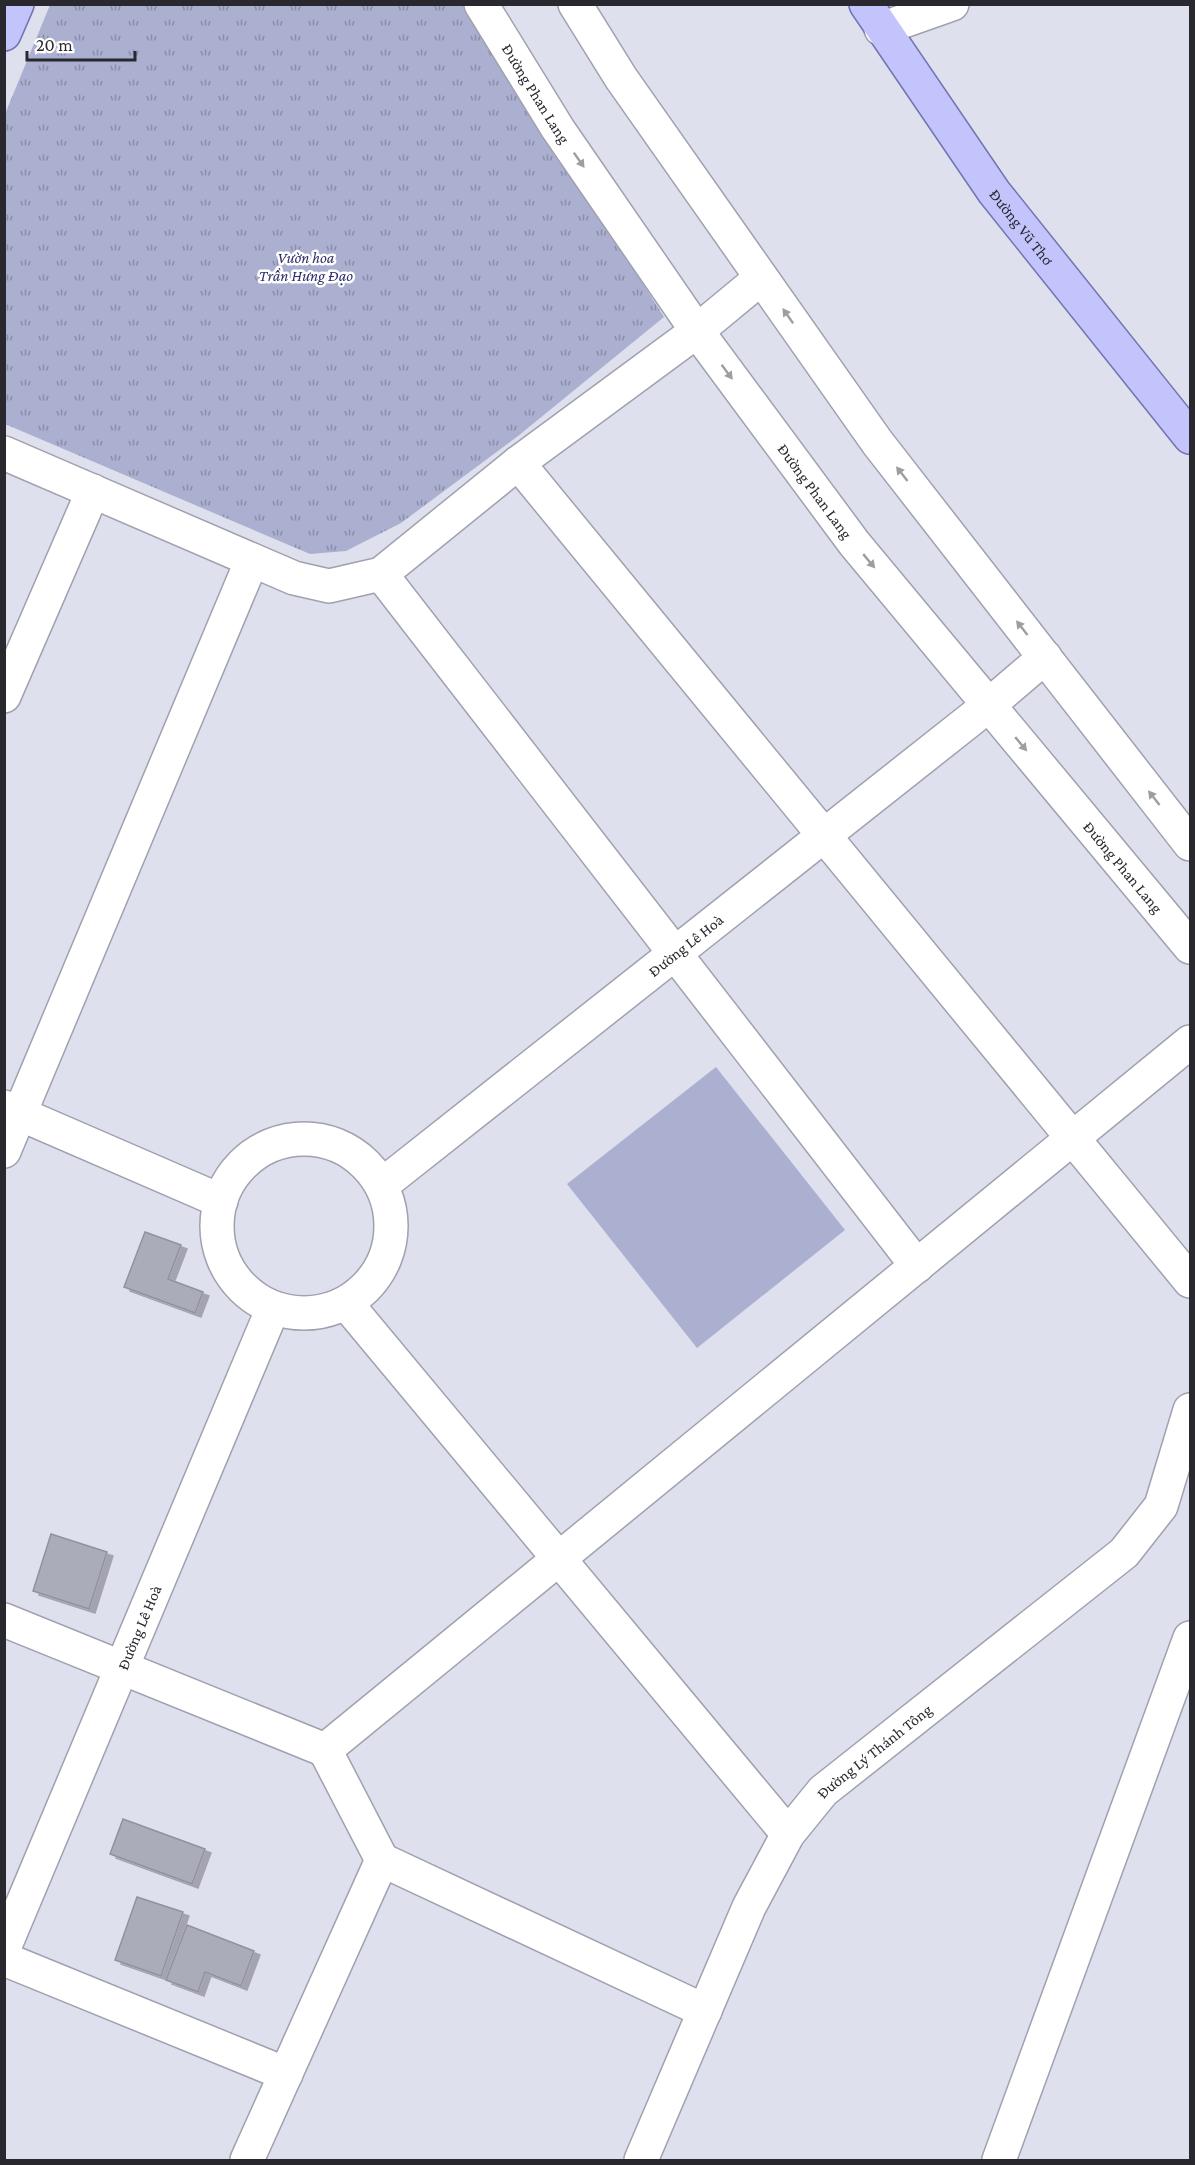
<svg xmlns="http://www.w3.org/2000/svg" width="1195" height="2165" viewBox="0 0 1195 2165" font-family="'Crimson Pro',serif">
	<defs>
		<pattern id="grass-tufts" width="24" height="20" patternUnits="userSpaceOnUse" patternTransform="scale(1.5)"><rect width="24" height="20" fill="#abafd0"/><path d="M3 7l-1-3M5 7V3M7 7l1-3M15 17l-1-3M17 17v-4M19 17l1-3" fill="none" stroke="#8b8ea9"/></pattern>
		<filter id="shadow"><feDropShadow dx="6" dy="4" stdDeviation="0" flood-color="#0004"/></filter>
	</defs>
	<rect width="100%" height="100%" fill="#dee0ee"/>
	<path fill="url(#grass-tufts)" d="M50,5h417l197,312 -146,119 -117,87 -55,28 -36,3 -305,-130v-310z"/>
	<path fill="#abafd0" d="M716,1067l129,163 -148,118 -130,-164z"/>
	<path fill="#aaacba" stroke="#90929f" stroke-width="1.5" filter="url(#shadow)" d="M145,1232l36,13 -13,34 35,13 -8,21 -71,-26z
		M51,1534l56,18 -18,57 -56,-18z
		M123,1819l82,30 -13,35 -82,-30z
		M137,1897l46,15 -22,64 -46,-16z
		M187,1925l67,26 -13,35 -36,-14 -7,20 -32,-12z"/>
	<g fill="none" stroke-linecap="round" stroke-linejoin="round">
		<g stroke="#a0a1af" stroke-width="36">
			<g id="minor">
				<path id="s1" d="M481,4l77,125 139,202 157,212 336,404"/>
				<path d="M575,4l46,74 256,364 313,402"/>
				<path d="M881,29l71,-25"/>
				<path d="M4,453l290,125 35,8 52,-12 137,-111 179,-132 64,-53"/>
				<path d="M518,463l672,818"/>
				<path d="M381,574l536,692"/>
				<path d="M4,696l89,-205"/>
				<path d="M4,1107l217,94"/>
				<circle cx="304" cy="1226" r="87"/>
				<path d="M4,1151l248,-591"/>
				<path id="s2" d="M382,1185l607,-480 56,-48"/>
				<path d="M346,1303l442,531"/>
				<path d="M4,1620l321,130 865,-708"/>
				<path d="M325,1750l57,110 323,151"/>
				<path id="s3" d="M4,1948l269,-640"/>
				<path d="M4,1959l282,115"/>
				<path d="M247,2160l135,-300"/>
				<path id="s4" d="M641,2160l108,-253 39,-73 35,-43 301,-238 37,-47 29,-96"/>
				<path d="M999,2160l191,-522"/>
			</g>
		</g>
		<g stroke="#7174b1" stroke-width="36">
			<g id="major">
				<path id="s5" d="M866,4l128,188 196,245"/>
				<path d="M4,34l13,-30"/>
			</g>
		</g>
		<use href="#minor" stroke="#fff" stroke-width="33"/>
		<use href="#major" stroke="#c2c4fb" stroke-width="33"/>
	</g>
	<defs><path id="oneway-solid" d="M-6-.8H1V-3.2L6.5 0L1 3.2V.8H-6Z" transform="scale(1.5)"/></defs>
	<g fill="#9e9ea1">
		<use href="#oneway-solid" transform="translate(579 160) rotate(55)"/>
		<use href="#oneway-solid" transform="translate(788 316) rotate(-125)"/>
		<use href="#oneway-solid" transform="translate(727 372) rotate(53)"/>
		<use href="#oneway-solid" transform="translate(902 474) rotate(-128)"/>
		<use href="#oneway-solid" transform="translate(869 561) rotate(50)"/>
		<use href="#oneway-solid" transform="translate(1022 628) rotate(-128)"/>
		<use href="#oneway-solid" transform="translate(1021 744) rotate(50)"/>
		<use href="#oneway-solid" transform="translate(1154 798) rotate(-128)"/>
	</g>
	<g text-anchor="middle" stroke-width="5" stroke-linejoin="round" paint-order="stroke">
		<g font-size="16" fill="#28282e" stroke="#fff">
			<text dy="6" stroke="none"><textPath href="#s1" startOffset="105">Đường Phan Lang</textPath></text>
			<text dy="6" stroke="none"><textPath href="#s5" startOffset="272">Đường Vũ Thơ</textPath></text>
			<text dy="6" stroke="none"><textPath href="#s1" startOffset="591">Đường Phan Lang</textPath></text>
			<text dy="6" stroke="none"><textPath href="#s1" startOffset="1077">Đường Phan Lang</textPath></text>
			<text dy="6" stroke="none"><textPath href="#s2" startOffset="387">Đường Lê Hoà</textPath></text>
			<text dy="6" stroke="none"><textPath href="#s3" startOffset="348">Đường Lê Hoà</textPath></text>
			<text dy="6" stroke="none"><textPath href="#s4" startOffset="478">Đường Lý Thánh Tông</textPath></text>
		</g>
		<g font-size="16" font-style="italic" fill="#2e2c6b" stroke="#fff">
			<text x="306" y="263">Vườn hoa<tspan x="306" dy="18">Trần Hưng Đạo</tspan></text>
		</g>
	</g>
	<rect width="1195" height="2165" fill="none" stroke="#28282e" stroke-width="12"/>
	<path d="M27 51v9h108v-9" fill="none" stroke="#28282e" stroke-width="3"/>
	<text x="36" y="51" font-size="18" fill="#28282e" stroke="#ffffff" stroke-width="4.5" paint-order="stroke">20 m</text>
</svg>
